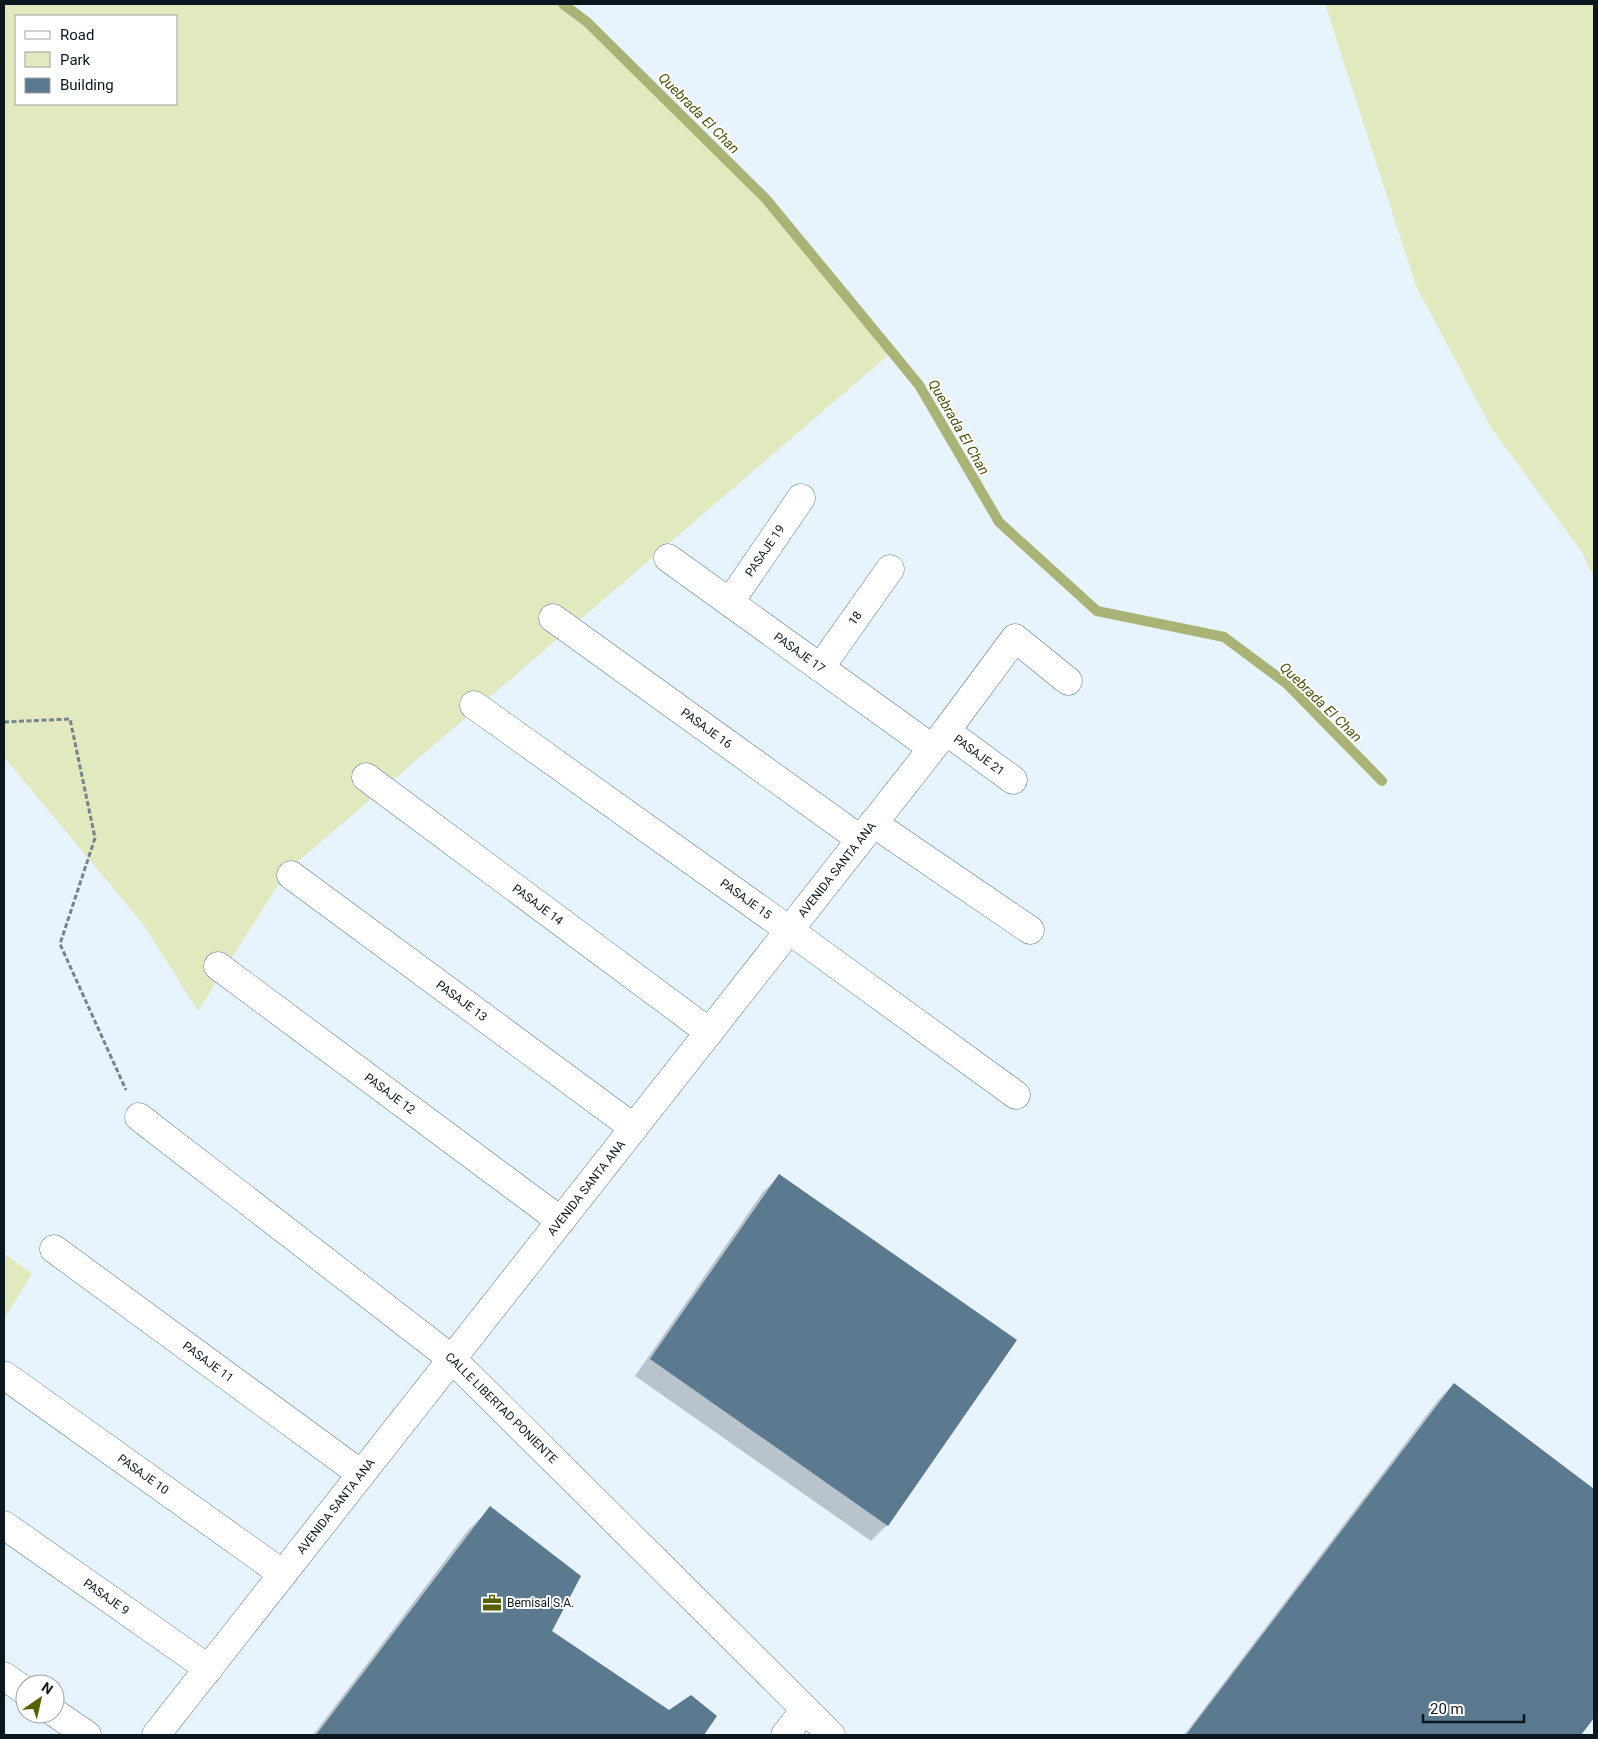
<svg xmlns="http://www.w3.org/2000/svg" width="1598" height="1739" viewBox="0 0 1598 1739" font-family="Roboto,sans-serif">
	<rect width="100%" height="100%" fill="#e7f4fe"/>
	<path fill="#e1e9bf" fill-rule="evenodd" d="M4,4h559l24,18 179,177 126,153 -605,519 -89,140 -55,-87 -139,-167zM16,16h160v88h-160z
		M1325,4h269v574l-12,-26 -90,-123 -76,-143z
		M4,1253l28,21 -28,45z"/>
	<path fill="#0003" d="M779,1176l108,349 -16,16 -236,-165 128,-184z
		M1454,1384l140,107v224l-15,20h-395l254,-335z
		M491,1508l60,123 118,80 46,5 -12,19h-390l156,-206z"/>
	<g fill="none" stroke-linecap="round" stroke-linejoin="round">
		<path stroke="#a9b375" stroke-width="10" d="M563,4l24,18 179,177 126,153 27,33 80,137 98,89 127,26 63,47 95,97"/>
	</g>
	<path fill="#5b798f" d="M779,1174l238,166 -129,186 -238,-167z
		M1454,1383l140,106v229l-13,17h-395z
		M490,1506l91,70 -29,55 117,79 22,-15 26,21 -13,19h-388z"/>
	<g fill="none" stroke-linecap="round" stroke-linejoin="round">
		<g stroke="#5d7b90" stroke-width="29">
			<g id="street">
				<path id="s1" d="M668,558l264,190"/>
				<path id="s2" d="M730,602l71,-104"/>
				<path id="s3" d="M553,618l307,221"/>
				<path id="s4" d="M820,668l70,-99"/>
				<path id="s5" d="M474,705l315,225 227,165"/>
				<path id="s6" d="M946,731l67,49"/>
				<path id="s7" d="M366,777l343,255"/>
				<path d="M873,823l157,107"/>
				<path id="s8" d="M291,875l343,253"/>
				<path id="s9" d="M218,966l343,255"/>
				<path id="s10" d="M139,1117l313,242 379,376"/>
				<path id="s11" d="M54,1249l307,225"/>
				<path id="s12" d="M4,1375l279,199"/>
				<path id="s13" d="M4,1525l205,144"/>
				<path d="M4,1676l21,15"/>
				<path d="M55,1713l32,22"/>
				<path id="s14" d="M156,1735l790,-1004 69,-93 53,43"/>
				<path d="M785,1735l19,-24"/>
			</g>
		</g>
		<path stroke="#76838c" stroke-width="3" stroke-dasharray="5 2.5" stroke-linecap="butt" d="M4,722l66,-3 25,119 -35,106 66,146"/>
		<use href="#street" stroke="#fff" stroke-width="28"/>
	</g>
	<defs>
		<g id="office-bare" transform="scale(1.5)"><path d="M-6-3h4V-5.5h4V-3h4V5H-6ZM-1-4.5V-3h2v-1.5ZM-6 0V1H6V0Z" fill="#586100" stroke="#fff" stroke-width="2.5" paint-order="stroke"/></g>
	</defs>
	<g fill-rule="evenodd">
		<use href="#office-bare" x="492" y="1603"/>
	</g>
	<g text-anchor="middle" stroke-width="4" stroke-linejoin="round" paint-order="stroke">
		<g font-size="12" fill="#0b171f" stroke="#fff">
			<text dy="4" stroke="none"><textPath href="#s2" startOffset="62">PASAJE 19</textPath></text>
			<text dy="4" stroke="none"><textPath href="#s4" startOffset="61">18</textPath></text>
			<text dy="4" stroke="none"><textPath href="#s1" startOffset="162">PASAJE 17</textPath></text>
			<text dy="4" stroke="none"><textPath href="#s3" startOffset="189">PASAJE 16</textPath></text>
			<text dy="4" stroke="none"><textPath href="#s6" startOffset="41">PASAJE 21</textPath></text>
			<text dy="4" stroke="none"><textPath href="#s14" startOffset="1101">AVENIDA SANTA ANA</textPath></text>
			<text dy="4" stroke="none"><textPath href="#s5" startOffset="334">PASAJE 15</textPath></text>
			<text dy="4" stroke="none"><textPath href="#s7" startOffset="214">PASAJE 14</textPath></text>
			<text dy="4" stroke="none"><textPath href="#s8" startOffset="212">PASAJE 13</textPath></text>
			<text dy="4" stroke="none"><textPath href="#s9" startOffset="214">PASAJE 12</textPath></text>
			<text dy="4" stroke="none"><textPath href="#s14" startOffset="696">AVENIDA SANTA ANA</textPath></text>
			<text dy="4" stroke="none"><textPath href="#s11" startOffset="191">PASAJE 11</textPath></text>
			<text dy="4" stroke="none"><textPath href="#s10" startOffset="465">CALLE LIBERTAD PONIENTE</textPath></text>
			<text dy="4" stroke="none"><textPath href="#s12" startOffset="171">PASAJE 10</textPath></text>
			<text dy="4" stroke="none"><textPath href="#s14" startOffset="291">AVENIDA SANTA ANA</textPath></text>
			<text dy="4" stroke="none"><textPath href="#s13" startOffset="125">PASAJE 9</textPath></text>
		</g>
		<g font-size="12" fill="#0b171f" stroke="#fff" text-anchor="start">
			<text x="507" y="1607">Bemisal S.A.</text>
		</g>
		<g font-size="14" font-style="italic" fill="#4b5309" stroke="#fff">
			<text transform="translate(699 113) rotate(45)" y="5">Quebrada El Chan</text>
			<text transform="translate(959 427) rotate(60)" y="5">Quebrada El Chan</text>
			<text transform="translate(1321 702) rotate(44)" y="5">Quebrada El Chan</text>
		</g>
	</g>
	<rect width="1598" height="1739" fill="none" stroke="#0b171f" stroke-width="10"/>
	<rect x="15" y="15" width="162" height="90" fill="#ffffff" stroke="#9da2a5"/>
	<rect x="25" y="31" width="25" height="8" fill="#ffffff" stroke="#9da2a5"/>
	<text x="60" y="40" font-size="15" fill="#0b171f">Road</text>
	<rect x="25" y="52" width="25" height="15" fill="#e1e9bf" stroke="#9da2a5"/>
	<text x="60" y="65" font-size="15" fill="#0b171f">Park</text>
	<rect x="25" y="78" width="25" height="15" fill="#5b798f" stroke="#9da2a5"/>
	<text x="60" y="90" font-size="15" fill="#0b171f">Building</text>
	<g transform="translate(40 1699) rotate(34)"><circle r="24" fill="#ffffff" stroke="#9da2a5"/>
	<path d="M0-4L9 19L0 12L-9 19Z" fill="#586100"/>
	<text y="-8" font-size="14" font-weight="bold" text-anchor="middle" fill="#0b171f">N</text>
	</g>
	<path d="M1423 1714v8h101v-8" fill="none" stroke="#0b171f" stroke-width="2.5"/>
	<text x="1430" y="1714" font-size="15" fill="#0b171f" stroke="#ffffff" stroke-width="4" paint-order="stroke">20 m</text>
</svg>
